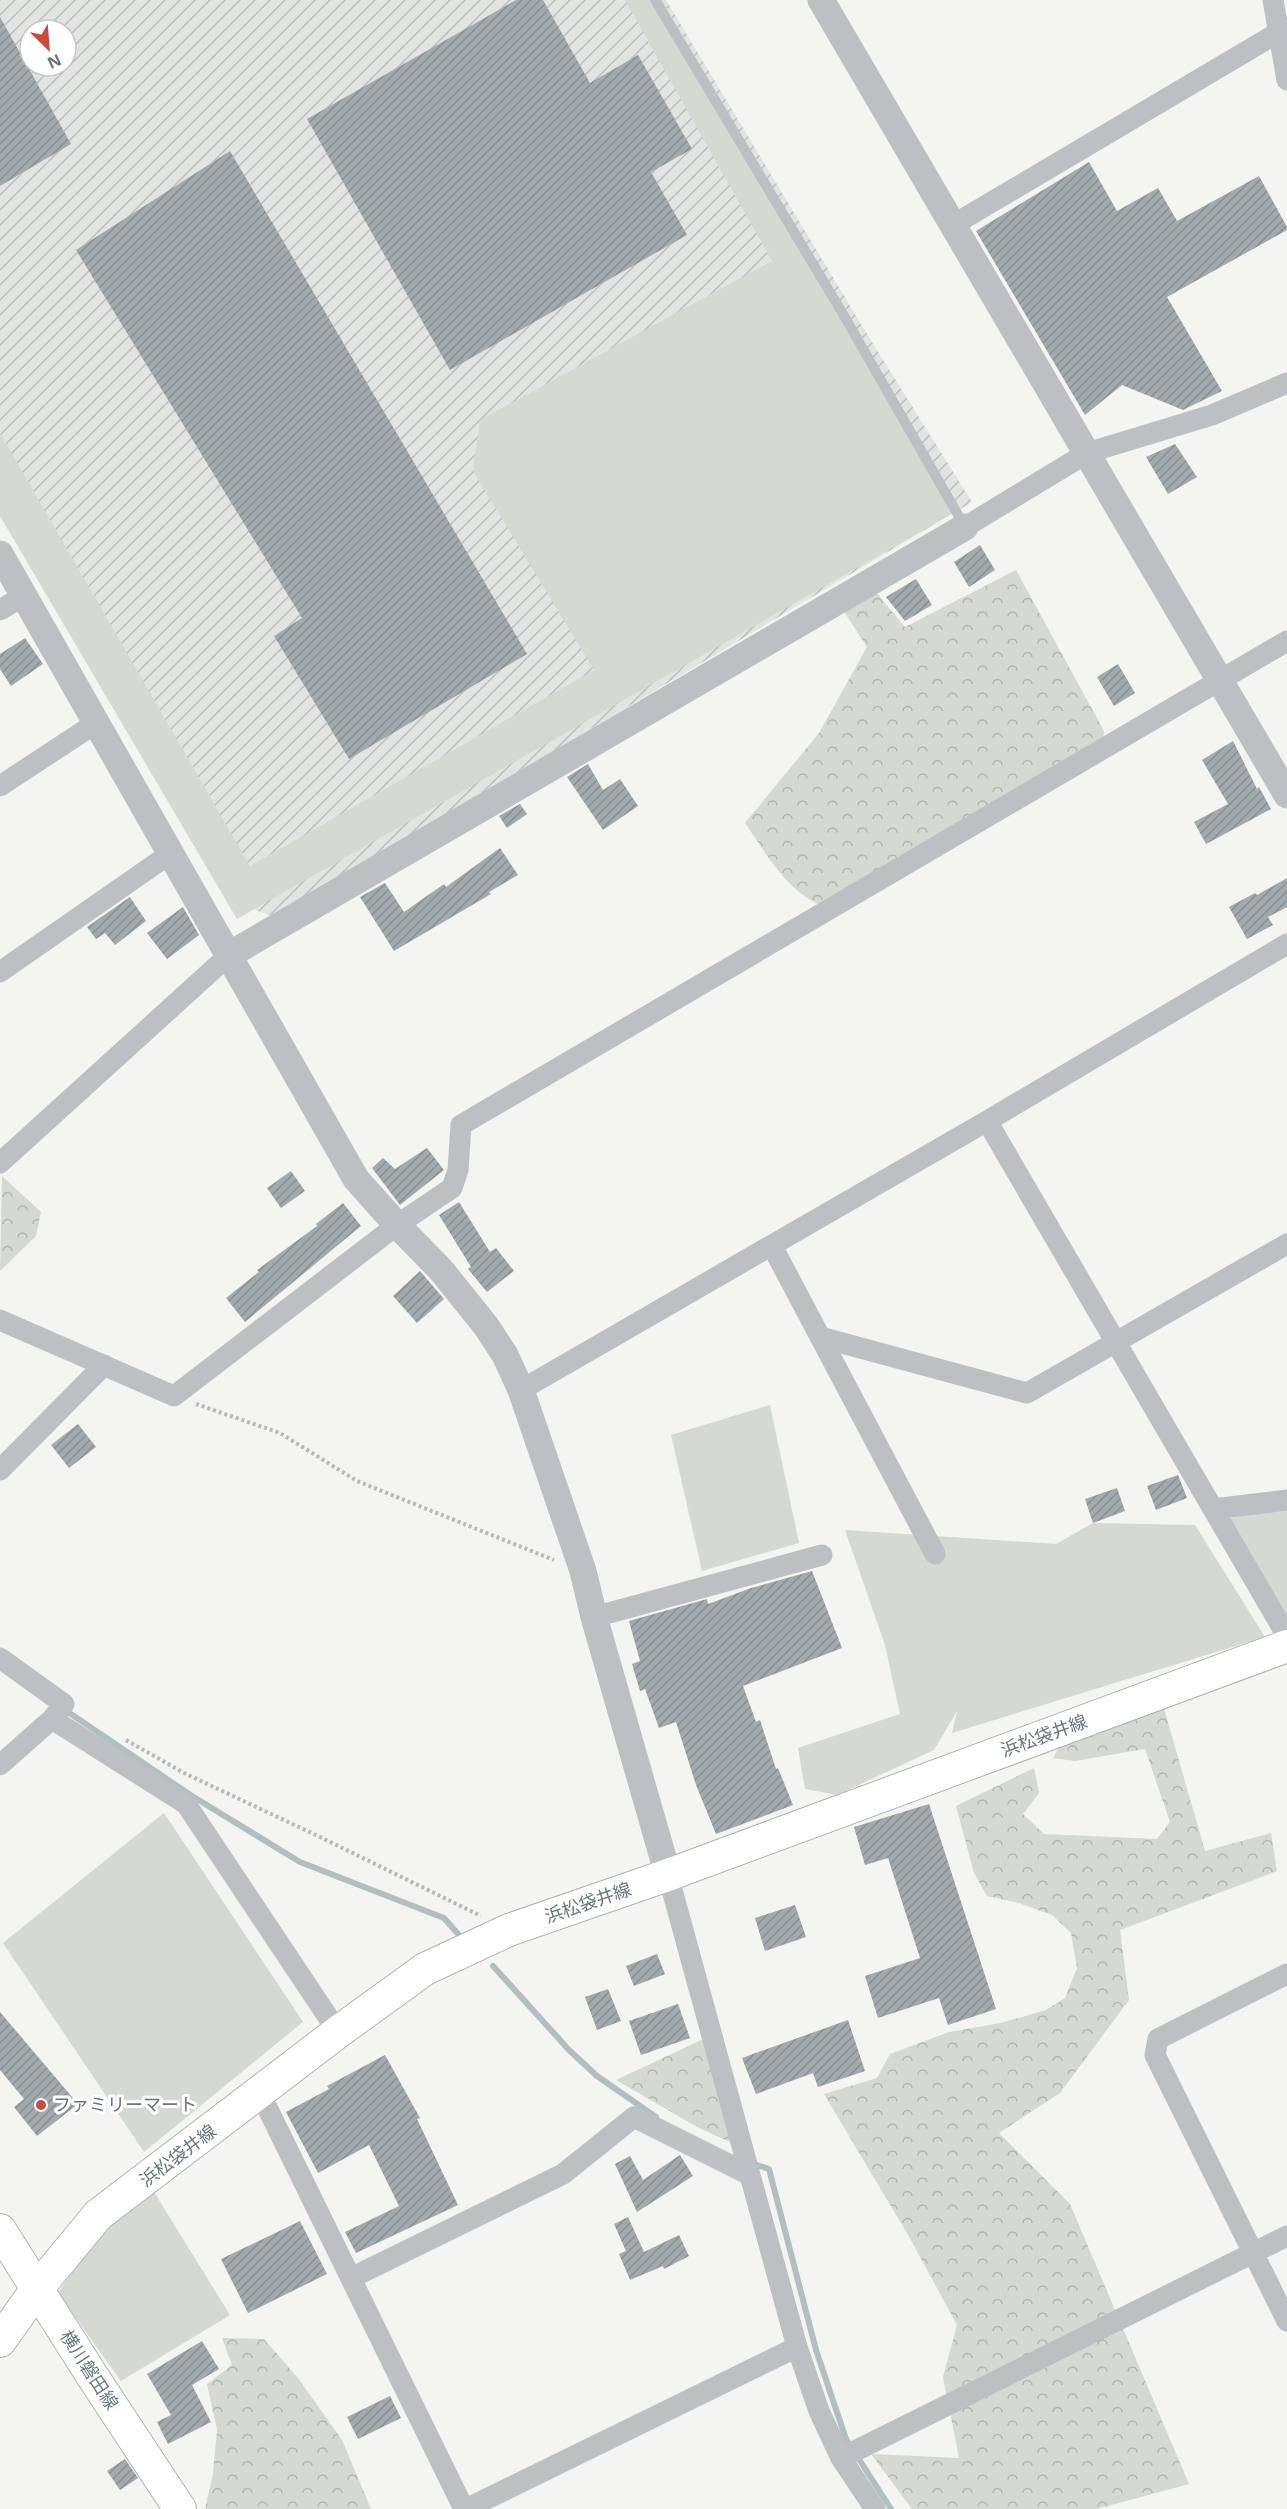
<svg xmlns="http://www.w3.org/2000/svg" width="1287" height="2509" viewBox="0 0 1287 2509" font-family="'Noto Sans','Noto Sans JP',sans-serif">
	<defs>
		<pattern id="industrial-furrows" width="10" height="10" patternUnits="userSpaceOnUse" patternTransform="scale(1.5)"><rect width="10" height="10" fill="#e2e4e2"/><path d="M-1 1l2-2M0 10L10 0M9 11l2-2" fill="none" stroke="#bbbebc"/></pattern>
		<pattern id="forest-crowns" width="20" height="18" patternUnits="userSpaceOnUse" patternTransform="scale(1.5)"><rect width="20" height="18" fill="#d4d9d1"/><path d="M2 6a3 3 0 1 1 6 0M12 15a3 3 0 1 1 6 0" fill="none" stroke="#b0b5af"/></pattern>
		<pattern id="building-hatch" width="6" height="6" patternUnits="userSpaceOnUse" patternTransform="scale(1.5)"><rect width="6" height="6" fill="#a2aaad"/><path d="M-1 1l2-2M0 6l6-6M5 7l2-2" fill="none" stroke="#888f92"/></pattern>
	</defs>
	<rect width="100%" height="100%" fill="#f4f4f1"/>
	<path fill="url(#industrial-furrows)" fill-rule="evenodd" d="M0,0h666l204,339 102,163 -698,415 -42,-16 -232,-408zM30,30h36v36h-36z"/>
	<path fill="#d4d9d1" d="M625,0h37l297,510 -722,409 -237,-403v-83l250,433 344,-196 -121,-199 7,-51 292,-159z
		M770,1405l29,138 -97,28 -31,-136z
		M1287,1507v122l-67,-109z
		M1093,1523l102,2 70,112 -313,96 5,-22 -23,39 -97,45 -32,-6 -7,-41 102,-34 -15,-69 -40,-115 211,14z
		M164,1813l139,209 -159,130 -141,-209z
		M154,2192l76,123 -109,66 -63,-88 38,-56z"/>
	<path fill="url(#forest-crowns)" d="M1016,570l88,161 -3,20 -278,155c-36,-14 -57,-53 -78,-83l74,-90 48,-86 -24,-37 33,-18 29,35z
		M2,1176l39,36 -5,24 -36,35z
		M1163,1705l42,146 66,-18 6,38 -157,59 9,70 -69,93 -61,40 71,71 119,280 -92,25h-185l-41,-55 88,4 -16,-81 14,-52 -50,-92 -83,-139 53,-16 13,-24 59,-22 52,-9 45,-13 19,-12 12,-30 -6,-35 -19,-18 -33,-12 -32,-7 -13,-23 -18,-67 78,-38 5,25 -16,21 21,20 113,5 13,-17 -25,-73 -70,12 -22,-3 9,-17z
		M712,2035l31,113 -46,-21 -81,-47z
		M222,2338l42,1 34,39 44,62 29,69h-166l8,-35 4,-45 -10,-45 25,-19z"/>
	<g fill="none" stroke-linecap="round" stroke-linejoin="round">
		<path stroke="#b2bfc1" stroke-width="6" d="M65,1710l127,86 108,66 144,56 14,16
			M493,1966l76,84 28,26 59,41
			M751,2163l18,6 47,181 30,89 45,70"/>
	</g>
	<path fill="url(#building-hatch)" d="M516,0h27l47,83 48,-28 54,94 -41,23 36,63 -237,135 -143,-251z
		M0,17l71,127 -71,42z
		M230,151l297,503 -178,105 -75,-123 28,-18 -226,-368z
		M1089,162l28,49 41,-23 19,33 82,-45 28,51v3l-120,67 55,94 -39,19 -61,-25 -37,30 -109,-184z
		M1175,444l22,33 -29,17 -22,-37z
		M980,545l15,25 -26,17 -15,-25z
		M916,579l16,26 -27,16 -19,-24z
		M25,638l18,26 -32,22 -11,-17v-15z
		M1118,664l17,29 -21,13 -17,-29z
		M1233,741l24,48 2,-2 12,22 -65,35 -12,-22 34,-18 -26,-44z
		M588,764l15,26 17,-11 18,27 -35,24 -36,-53z
		M520,804l7,10 -20,14 -8,-12z
		M500,848l18,27 -29,17 2,2 -97,57 -34,-54 25,-14 19,29 40,-28 2,3z
		M1287,878v29l-19,10 5,8 -26,14 -18,-32 26,-14 2,2z
		M130,897l16,24 -31,24 -10,-12 -9,6 -9,-12z
		M183,907l16,28 -32,24 -20,-26z
		M427,1148l17,22 -44,35 -28,-37 11,-10 12,11z
		M291,1171l14,20 -24,17 -14,-20z
		M459,1202l31,50 6,-4 18,23 -27,21 -19,-23 3,-2 -32,-52z
		M343,1203l18,23 -116,96 -19,-24 33,-26 -2,-2 60,-44 -1,-2z
		M420,1271l24,28 -27,24 -24,-27z
		M78,1424l18,23 -27,21 -18,-23z
		M1178,1475l9,23 -31,12 -9,-24z
		M1117,1488l8,23 -32,12 -8,-24z
		M812,1571l30,77 -99,38 13,36 4,-2 16,49 2,-1 15,37 -77,29 -20,-49 -20,-63 -17,6 -14,-39 -5,2 -8,-27 8,-3 -11,-40 78,-22 1,5 43,-16z
		M929,1804l67,205 -48,16 -9,-27 -61,20 -13,-42 55,-18 -32,-100 -23,7 -11,-38z
		M795,1905l11,32 -41,14 -10,-33z
		M657,1954l8,20 -31,12 -8,-20z
		M608,1989l13,32 -24,9 -12,-33z
		M678,2004l12,34 -49,17 -12,-34z
		M0,2012l78,92 -41,32 -23,-29 10,-8 -24,-29z
		M848,2020l17,51 -47,16 -5,-14 -57,21 -14,-36z
		M385,2055l35,63 -3,1 41,86 -102,48 -11,-21 54,-26 -30,-61 -51,28 -32,-61 43,-23 -2,-3z
		M680,2155l13,21 -56,36 -22,-48 15,-8 13,24z
		M628,2217l16,35 35,-17 10,21 -25,13 -1,-3 -33,14 -11,-26 7,-3 -12,-27z
		M300,2221l27,53 -79,39 -27,-54z
		M202,2341l17,28 -27,16 19,37 -43,22 -11,-22 14,-7 -24,-41z
		M390,2396l11,22 -43,21 -11,-22z
		M125,2459l13,19 -18,12 -13,-19z"/>
	<g fill="none" stroke-linecap="round" stroke-linejoin="round">
		<g stroke="#afb4b7" stroke-width="34">
			<path id="secondary" d="M0,2230l91,144 89,135
				M0,2341l37,-52 61,-74 240,-183 87,-63 84,-39 159,-55 619,-229"/>
		</g>
		<path stroke="#b6b9bb" stroke-width="4" stroke-dasharray="3 3" stroke-linecap="butt" d="M196,1404l84,29 77,48 197,79
			M126,1740l58,33 134,63 163,80"/>
		<path stroke="#bcc0c2" stroke-width="10" d="M655,0l188,314 122,213"/>
		<path stroke="#bcc0c2" stroke-width="21" d="M1273,0l14,80
			M953,225l326,-193
			M965,527l122,-74 125,-38 75,-32
			M0,610l24,-14
			M0,786l96,-63
			M0,972l171,-119
			M987,1121l300,515
			M0,1163l229,-208
			M772,1246l163,308
			M0,1320l174,76 223,-171 55,-37 6,-18 3,-45 826,-484
			M820,1337l207,56 260,-149
			M521,1390l466,-269 300,-177
			M0,1470l104,-105
			M1213,1509l74,-9
			M594,1617l228,-62
			M0,1658l64,46 -12,15 -52,46
			M52,1719l134,85 152,228
			M668,1875l129,472 22,64 22,47 34,51
			M1287,1974l-129,65 -3,16 132,266
			M260,2093l204,416
			M351,2278l212,-104 71,-57 116,58
			M841,2458l446,-222
			M466,2509l331,-162"/>
		<path stroke="#bcc0c2" stroke-width="27" d="M821,0l466,795
			M0,554l356,625 41,46 44,45 45,56 19,29 16,35 62,181 11,46 74,258
			M229,955l736,-428"/>
		<use href="#secondary" stroke="#fff" stroke-width="32"/>
	</g>
	<circle fill="#cb4b3a" stroke="#fff" stroke-width="2" cx="41" cy="2105" r="6"/>
	<g text-anchor="middle" stroke-width="6" stroke-linejoin="round" paint-order="stroke">
		<g font-size="18" fill="#67777e" stroke="#fff">
			<text transform="translate(1044 1736) rotate(-20)" y="6">浜松袋井線</text>
			<text transform="translate(588 1903) rotate(-19)" y="6">浜松袋井線</text>
			<text transform="translate(178 2156) rotate(-37)" y="6">浜松袋井線</text>
			<text transform="translate(89 2370) rotate(57)" y="6">横川磐田線</text>
		</g>
		<g font-size="18" fill="#67777e" stroke="#fff" text-anchor="start">
			<text x="53" y="2111">ファミリーマート</text>
		</g>
	</g>
	<g transform="translate(48 48) rotate(155)"><circle r="28" fill="#ffffff" stroke="#c2c9cb" stroke-width="1.5"/>
	<path d="M0-4.5L10 22L0 15L-10 22Z" fill="#cb4b3a"/>
	<text y="-9" font-size="16" font-weight="bold" text-anchor="middle" fill="#67777e">N</text>
	</g>
</svg>
